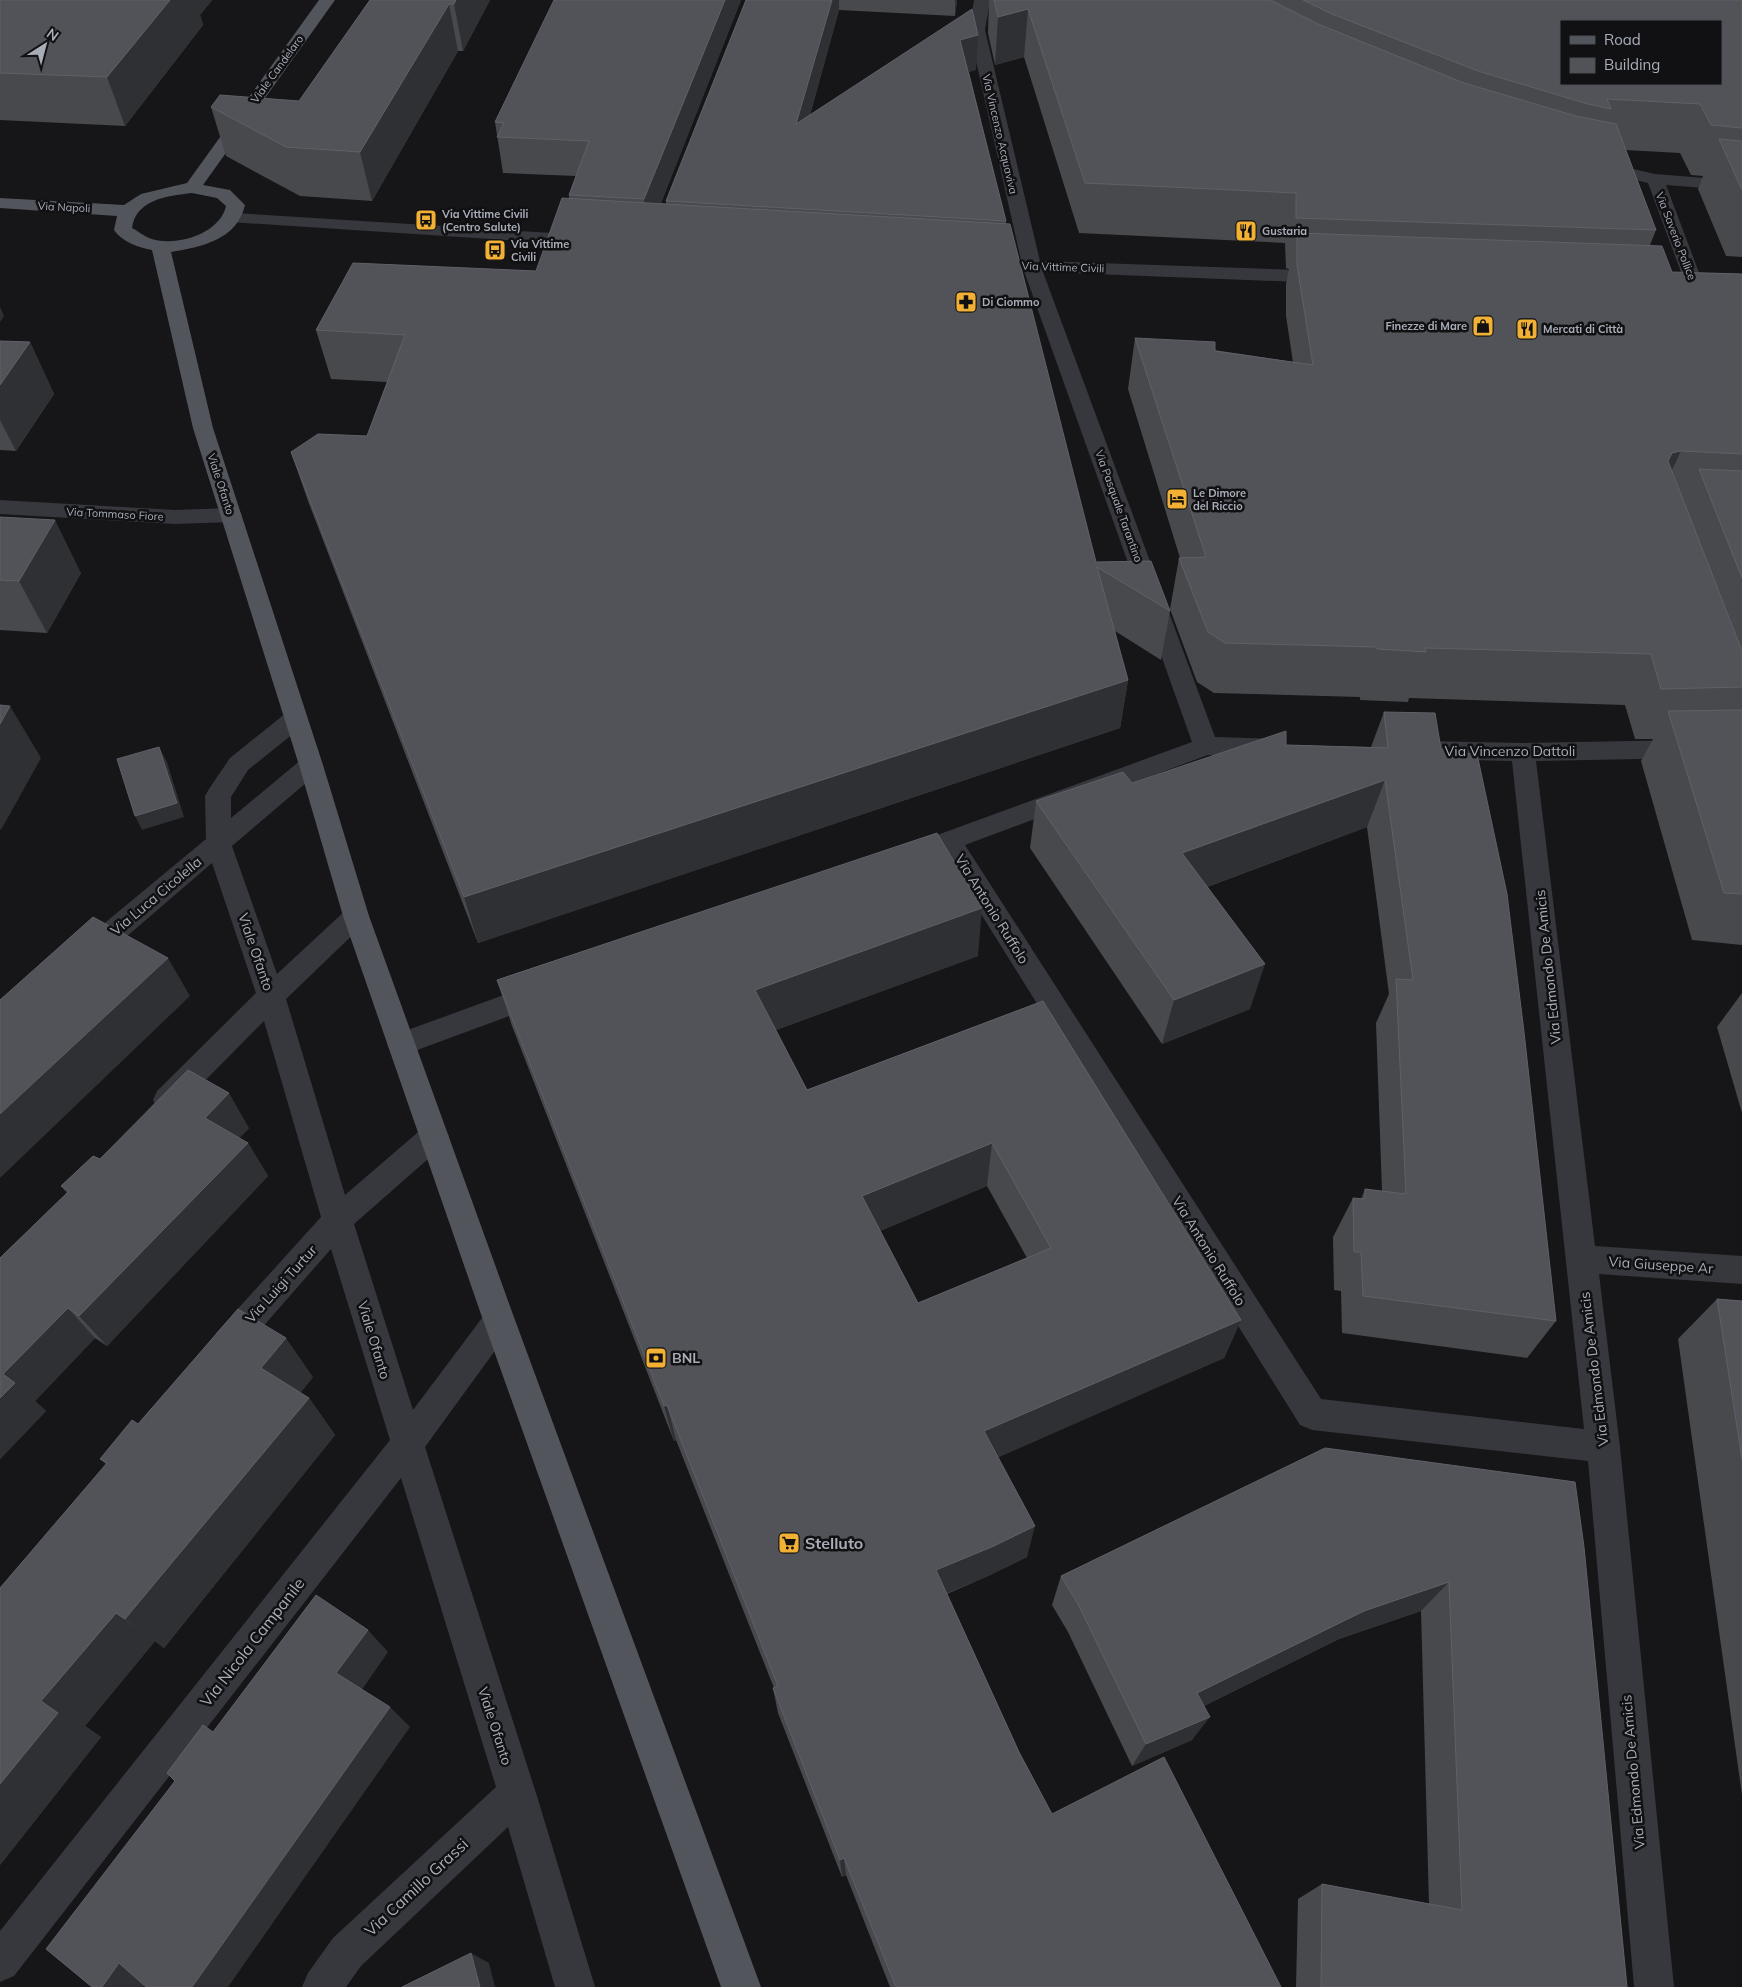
<svg xmlns="http://www.w3.org/2000/svg" width="1742" height="1987" viewBox="0 0 1742 1987" font-family="Mulish,sans-serif">
	<rect width="100%" height="100%" fill="#161618"/>
	<g fill="none" stroke-linecap="round" stroke-linejoin="round">
		<path fill="#37383d" fill-rule="evenodd" d="M974,0h16l-5,30 55,231 286,10 7,2 2,4 -2,4 -7,2 -283,-11 172,465 61,2 9,3 3,6 -3,6 -9,3 -68,-2 -243,90 356,554 263,30 -72,-668 -88,-2 -9,-3 -3,-6 3,-6 9,-3 99,2 219,-4v18l-206,4 59,485 147,10v28l-143,-10 21,173 54,540h-40l-46,-526 -276,-31 -12,-5 -357,-572 -35,13 -9,-3 -4,-7 4,-7 293,-107 -168,-471 -47,-3 -2,-4 2,-4 7,-2 37,2 -52,-230z
			M1598,161l57,13 87,7v10l-76,-6 40,106 -2,4 -7,2 -7,-2 -2,-4 -40,-108 -56,-13 -3,-4 3,-4z
			M235,213l349,22 6,1 3,4 -3,4 -6,1 -355,-23 -3,-4 3,-4z
			M0,500l175,10 56,-2 8,2 3,5 -3,5 -8,2 -56,2 -175,-10z
			M295,710l9,3 3,6 -3,6 -56,45 -17,27v21l71,-59 9,-3 9,3 3,6 -3,6 -88,75 45,128 70,-65 9,-3 9,3 4,7 -4,7 -79,76 59,196 79,-68 10,-4 10,4 5,9 -5,9 -90,79 59,186 75,-100 11,-5 11,5 5,10 -5,10 -85,117 111,346 59,194h-40l-47,-160 -147,139 -15,21h-44l6,-14 25,-35 163,-151 -95,-309 -387,498 -14,6v-51l390,-491 -59,-191 -93,106 -11,4 -11,-4 -5,-11 5,-11 105,-116 -57,-196 -87,88 -10,3 -10,-3 -4,-9 4,-9 99,-98 -44,-130 -115,99 -10,3 -10,-3 -4,-8 4,-8 129,-107 -1,-43 4,-7 21,-31 56,-45z
			M540,982l10,3 4,8 -4,8 -149,55 -10,-4 -4,-8 4,-8z"/>
		<path fill="#53555c" fill-rule="evenodd" d="M319,0h16l-132,185 27,5 15,15c-8,35 -44,42 -74,47l42,176 110,337 46,151 146,404 246,667h-40l-238,-667 -140,-404 -44,-151 -106,-337 -41,-178c-13,-2 -31,-9 -38,-20l3,-14 -117,-8v-10l124,7 17,-11 46,-11zM192,193l25,5 9,8c-6,28 -51,42 -77,32 -5,-2 -11,-7 -17,-10 4,-29 36,-32 60,-35z"/>
	</g>
	<path fill="#47494d" fill-rule="evenodd" d="M0,0h212l-12,15 3,10 -78,101 -125,-6z
		M370,0h120l-27,51h-5l-86,150 -72,-5 -74,-40 -15,-49 88,-6z
		M741,0l-80,203 5,1v-3l80,-201h211l-2,16 -116,-6 -29,105 166,-45 -7,2 37,149v3l90,338 74,49 -9,49 -46,-29 13,49 -8,48 -642,215 -170,-442 -17,-49 76,-16 20,-54 -56,-3 -15,-49 220,-59 33,-73v-3l7,-19 -73,-3 -8,-51z
		M989,0h752l1,2v255l-16,-1 -28,-67 5,-13 -12,-1 -11,-22 -54,-3 30,80 -6,15 22,27 70,2v671l-50,-5 -51,-179 12,-22h-18l-10,-34 -216,-7 -1,4 -48,-2v-3l-146,-4 -17,-11 -27,-73 9,-51h1l-52,-169 7,-51 158,24 -7,-46v-32l3,-15 -3,-1 -1,-25 -206,-10 -55,-176 -29,8 -7,-32z
		M0,341l30,1 24,52 -38,57 -16,-1z
		M0,517l81,56 -34,60 -47,-3z
		M1384,712l57,37 20,4 95,568 -29,37 -185,-25 -1,-42 -7,-1 -1,-53 20,-39 8,1 4,-10 17,2 -6,-168 13,-29 -22,-167 -160,60 43,122 -88,35 -132,-196 6,-47 96,-18 154,-38 85,2z
		M978,956l-202,74 31,60 236,-89 198,319 -17,38 -226,99 29,100 -39,19 -41,18 72,158 33,62 229,173h-391l-44,-112 -4,2 -64,-164 -5,-25h1l-98,-248 -2,1 -162,-415 -15,-46zM987,1186l40,72 -109,45 -38,-72z
		M1742,993v120l-25,-86z
		M249,1128l-10,10 9,5 20,33 -161,170 -12,-8 -60,63 11,10 -46,48v-201l67,-65 -6,-7 39,-27z
		M1717,1299l25,2v494l-64,-456z
		M313,1377l-13,16 9,5 26,37 -171,213 -9,-7 -70,85 16,11 -101,128 106,-401 -6,-5 38,-35z
		M1575,1482l52,505h-331l2,-88 24,-15 107,20 -8,-293 -82,28 -135,67 -12,34 -60,26 -64,-134 -16,-27 9,-29z"/>
	<path fill="#2f3033" d="M170,0h42l-12,15 3,10 -78,101 -18,-49z
		M456,0h34l-27,51 -9,-47z
		M725,0h16l-93,236 -4,-37z
		M832,0h7v10l-42,151 -1,-37z
		M955,0h2l-2,16z
		M449,4l9,47 -86,150 -12,-49z
		M1028,9l-4,48 -29,8 3,-48z
		M978,35l-2,35 -17,5 1,-35z
		M0,307l4,9 -4,6z
		M30,342l24,52 -38,57 -16,-31v-35z
		M1681,451l-24,51 11,-41 4,-8z
		M55,520l26,53 -34,60 -28,-52z
		M1128,680l-8,48 -642,215 -14,-46z
		M10,706l31,52 -40,72 -1,-2v-104z
		M159,747l8,15 17,55 -42,13 -7,-14z
		M1385,780l-18,47 -196,73 11,-47z
		M982,908l-4,48 -218,80 -5,-46z
		M168,958l22,38 -190,182v-64z
		M1265,964l-15,45 -88,35 12,-44z
		M229,1093l20,35 -23,24 -21,-34z
		M248,1143l20,33 -161,170 -28,-30z
		M992,1143l-5,43 -124,52 -1,-42z
		M68,1308l27,30 -60,63 11,10 -46,48v-61l3,-24z
		M1241,1320l-17,38 -245,108 5,-35z
		M286,1338l27,39 -23,29 -29,-38z
		M309,1398l26,37 -171,213 -39,-29z
		M667,1405l9,35 -2,1 -10,-35z
		M1035,1526l-8,31 -39,19 -55,23 3,-29z
		M1449,1582l-28,29 -82,28 -159,79 17,-25 167,-82z
		M116,1613l39,28 -70,85 16,11 -101,128v-81l41,-83z
		M368,1630l20,22 -29,42 -23,-21z
		M390,1707l20,20 -182,260h-36z
		M1210,1717l-18,23 -60,26 14,-22z
		M844,1858l2,17 -4,2 -2,-17z
		M471,1953l18,10 6,24h-15z
		M119,1963l34,10 -10,14h-41z"/>
	<path fill="#525359" stroke="#5f6168" fill-rule="evenodd" d="M0,0h170l-63,77 -107,-4z
		M370,0h86l-2,4h-5l-89,148 -74,-5 -75,-40 9,-12 79,6z
		M554,0h171l-81,199 -75,-4 20,-54 -92,-4 7,-14 -9,-1z
		M746,0h86l-36,124 176,-115 6,26 -18,5 46,181 -340,-20z
		M994,0h276l48,24 146,59 112,33 40,8 40,106 -360,-12v-25l-211,-10 -57,-174 -30,8z
		M1303,0h438l1,2v126l-31,-3 -11,-21 -93,-5 4,10 -23,-5 -110,-33 -146,-57zM1561,21h160v63h-160z
		M1719,139l23,2v49z
		M562,198l448,26 86,338 55,-1 19,50 -73,-44 31,113 -664,217 -173,-445 27,-18 49,2 38,-101 -89,-5 37,-67 183,8z
		M1297,233l365,13 10,26 70,2v180l-61,-3 -9,2 -4,8 74,190v36l-81,2 -10,-35 -226,-6 1,4 -49,-3 -1,-2 -151,-4 -17,-11 -29,-74 27,-1 -71,-219 80,4v9l98,14 -16,-100z
		M0,341l30,1 -30,43z
		M1699,469l43,2v107z
		M0,517l55,3 -36,61 -19,-1z
		M0,705l10,1 -10,18z
		M1742,710v184l-18,-1 -56,-182z
		M1384,712l51,1 6,36 21,1v2l-4,1 19,1 30,140 17,138 32,289 -193,-25 -2,-44h-7l-1,-54 12,1v-10l41,5 -10,-215 17,1 -28,-200 -203,73 83,111 -91,36 -138,-199 87,-29 9,11 154,-52v14l102,3z
		M159,747l18,56 -42,13 -18,-57z
		M937,833l45,75 -227,82 52,100 236,-89 198,319 -257,111 51,95 -41,20 -58,24 83,182 33,62 112,-57 117,230h-385l-52,-129 -4,2 -67,-172 5,-2 -111,-281 -3,1 -167,-426zM992,1143l59,105 -133,55 -56,-107z
		M93,917l75,41 -168,156v-114z
		M188,1070l41,23 -24,25 43,25 -169,173 -11,-8 -65,66 12,9 -15,15v-140l69,-67 -8,-5 32,-30 7,3z
		M1717,1299l25,2v158z
		M238,1309l48,29 -25,30 48,30 -184,221 -9,-6 -75,88 17,12 -58,71v-196l107,-125 -7,-4 32,-39 6,4z
		M1325,1448l250,34 9,65 43,440h-306l1,-103 140,26 -13,-328 -85,29 -167,82 13,24 -64,27 -68,-140 -17,-28z
		M316,1595l52,35 -32,43 54,34 -198,280h-46l-27,-24 -17,24h-10l-46,-38 129,-168 -8,-8 36,-48 10,7z
		M471,1953l9,34h-78z"/>
	<defs>
		<g id="bus-square" transform="scale(1.125)"><rect x="-9" y="-9" width="18" height="18" rx="4" fill="#f2b134" stroke="#111113"/><path d="M-5-6H5V4H4V6H2V4H-2V6H-4V4H-5ZM-3.5-4V0h7V-4ZM-3.5 1.2v1.5H-2V1.2ZM2 1.2v1.5H3.5V1.2Z" fill="#111"/></g>
		<g id="restaurant-square" transform="scale(1.125)"><rect x="-9" y="-9" width="18" height="18" rx="4" fill="#f2b134" stroke="#111113"/><path d="M-5-6h1v4h1v-4h1v4h1v-4h1v5L-1.5 .5V6h-2V.5L-5-1ZM5-6V6H3V1.5H1.5Q1.5-4 5-6Z" fill="#111"/></g>
		<g id="pharmacy-square" transform="scale(1.125)"><rect x="-9" y="-9" width="18" height="18" rx="4" fill="#f2b134" stroke="#111113"/><path d="M-2-6h4v4h4v4h-4v4h-4v-4h-4v-4h4Z" fill="#111"/></g>
		<g id="shop-square" transform="scale(1.125)"><rect x="-9" y="-9" width="18" height="18" rx="4" fill="#f2b134" stroke="#111113"/><path d="M-5-2.5h2.3a2.7 3.5 0 0 1 5.4 0H5L5.5 6h-11ZM-1.5-2.5h3a1.5 2.3 0 0 0-3 0Z" fill="#111"/></g>
		<g id="hotel-square" transform="scale(1.125)"><rect x="-9" y="-9" width="18" height="18" rx="4" fill="#f2b134" stroke="#111113"/><path d="M-6-4.5h1.5V1H6V5H4.5V3h-9V5H-6ZM-4 0a1.8 1.8 0 1 1 3.6 0ZM.5 0V-2.5h3Q6-2.5 6 0Z" fill="#111"/></g>
		<g id="bank-square" transform="scale(1.125)"><rect x="-9" y="-9" width="18" height="18" rx="4" fill="#f2b134" stroke="#111113"/><path d="M-6-4H6V4H-6ZM0-2.3a2.3 2.3 0 1 0 0 4.6a2.3 2.3 0 1 0 0-4.6Z" fill="#111"/></g>
		<g id="supermarket-square" transform="scale(1.125)"><rect x="-9" y="-9" width="18" height="18" rx="4" fill="#f2b134" stroke="#111113"/><path d="M-6-5.5h2.5l.6 2H6L4.5 2H-2.5L-4.4-4H-6ZM-1.5 3.2a1.3 1.3 0 1 0 .1 0ZM3 3.2a1.3 1.3 0 1 0 .1 0Z" fill="#111"/></g>
	</defs>
	<g fill-rule="evenodd">
		<use href="#bus-square" x="426" y="220"/>
		<use href="#restaurant-square" x="1246" y="231"/>
		<use href="#bus-square" x="495" y="250"/>
		<use href="#pharmacy-square" x="966" y="302"/>
		<use href="#shop-square" x="1483" y="326"/>
		<use href="#restaurant-square" x="1527" y="329"/>
		<use href="#hotel-square" x="1177" y="499"/>
		<use href="#bank-square" x="656" y="1358"/>
		<use href="#supermarket-square" x="789" y="1543"/>
	</g>
	<g text-anchor="middle" stroke-width="5" stroke-linejoin="round" paint-order="stroke">
		<g font-size="11" fill="#a8adb8" stroke="#111113">
			<text transform="translate(277 69) rotate(-54)" y="4">Viale Candelaro</text>
			<text transform="translate(1000 134) rotate(77)" y="4">Via Vincenzo Acquaviva</text>
			<text transform="translate(64 207) rotate(3)" y="4">Via Napoli</text>
			<text transform="translate(1676 236) rotate(69)" y="4">Via Saverio Pollice</text>
			<text transform="translate(1063 267) rotate(2)" y="4">Via Vittime Civili</text>
			<text transform="translate(221 484) rotate(72)" y="4">Viale Ofanto</text>
			<text transform="translate(1119 506) rotate(70)" y="4">Via Pasquale Tarantino</text>
			<text transform="translate(115 514) rotate(3)" y="4">Via Tommaso Fiore</text>
		</g>
		<g font-size="11" font-weight="bold" fill="#a8adb8" stroke="#111113" text-anchor="start">
			<text x="442" y="218">Via Vittime Civili<tspan x="442" dy="13">(Centro Salute)</tspan></text>
			<text x="1262" y="235">Gustaria</text>
			<text x="511" y="248">Via Vittime<tspan x="511" dy="13">Civili</tspan></text>
			<text x="982" y="306">Di Ciommo</text>
			<text x="1467" y="330" text-anchor="end">Finezze di Mare</text>
			<text x="1543" y="333">Mercati di Città</text>
			<text x="1193" y="497">Le Dimore<tspan x="1193" dy="13">del Riccio</tspan></text>
		</g>
		<g font-size="14" fill="#a8adb8" stroke="#111113">
			<text x="1510" y="756">Via Vincenzo Dattoli</text>
			<text transform="translate(156 896) rotate(-40)" y="5">Via Luca Cicolella</text>
			<text transform="translate(992 909) rotate(58)" y="5">Via Antonio Ruffolo</text>
			<text transform="translate(256 952) rotate(71)" y="5">Viale Ofanto</text>
			<text transform="translate(1548 967) rotate(-96)" y="5">Via Edmondo De Amicis</text>
			<text transform="translate(1209 1251) rotate(58)" y="5">Via Antonio Ruffolo</text>
			<text transform="translate(1661 1265) rotate(4)" y="5">Via Giuseppe Ar</text>
			<text transform="translate(281 1284) rotate(-48)" y="5">Via Luigi Turtur</text>
			<text transform="translate(374 1340) rotate(73)" y="5">Viale Ofanto</text>
			<text transform="translate(1594 1369) rotate(-97)" y="5">Via Edmondo De Amicis</text>
			<text transform="translate(495 1726) rotate(72)" y="5">Viale Ofanto</text>
			<text transform="translate(1633 1772) rotate(-95)" y="5">Via Edmondo De Amicis</text>
		</g>
		<g font-size="14" font-weight="bold" fill="#a8adb8" stroke="#111113" text-anchor="start">
			<text x="672" y="1363">BNL</text>
		</g>
		<g font-size="16" font-weight="bold" fill="#a8adb8" stroke="#111113" text-anchor="start">
			<text x="805" y="1549">Stelluto</text>
		</g>
		<g font-size="16" fill="#a8adb8" stroke="#111113">
			<text transform="translate(252 1642) rotate(-52)" y="6">Via Nicola Campanile</text>
			<text transform="translate(416 1887) rotate(-43)" y="6">Via Camillo Grassi</text>
		</g>
	</g>
	<rect x="1560" y="20" width="162" height="65" fill="#111113" stroke="#4d4f55"/>
	<rect x="1570" y="36" width="25" height="8" fill="#53555c" stroke="#4d4f55"/>
	<text x="1604" y="45" font-size="15" fill="#a8adb8">Road</text>
	<rect x="1570" y="58" width="25" height="15" fill="#525359" stroke="#4d4f55"/>
	<text x="1604" y="70" font-size="15" fill="#a8adb8">Building</text>
	<g transform="translate(45 45) rotate(36)" stroke="#111113" stroke-width="4" paint-order="stroke">
	<path d="M0-4L9 19L0 12L-9 19Z" fill="#a8adb8"/>
	<text y="-8" font-size="14" font-weight="bold" text-anchor="middle" fill="#a8adb8">N</text>
	</g>
</svg>
